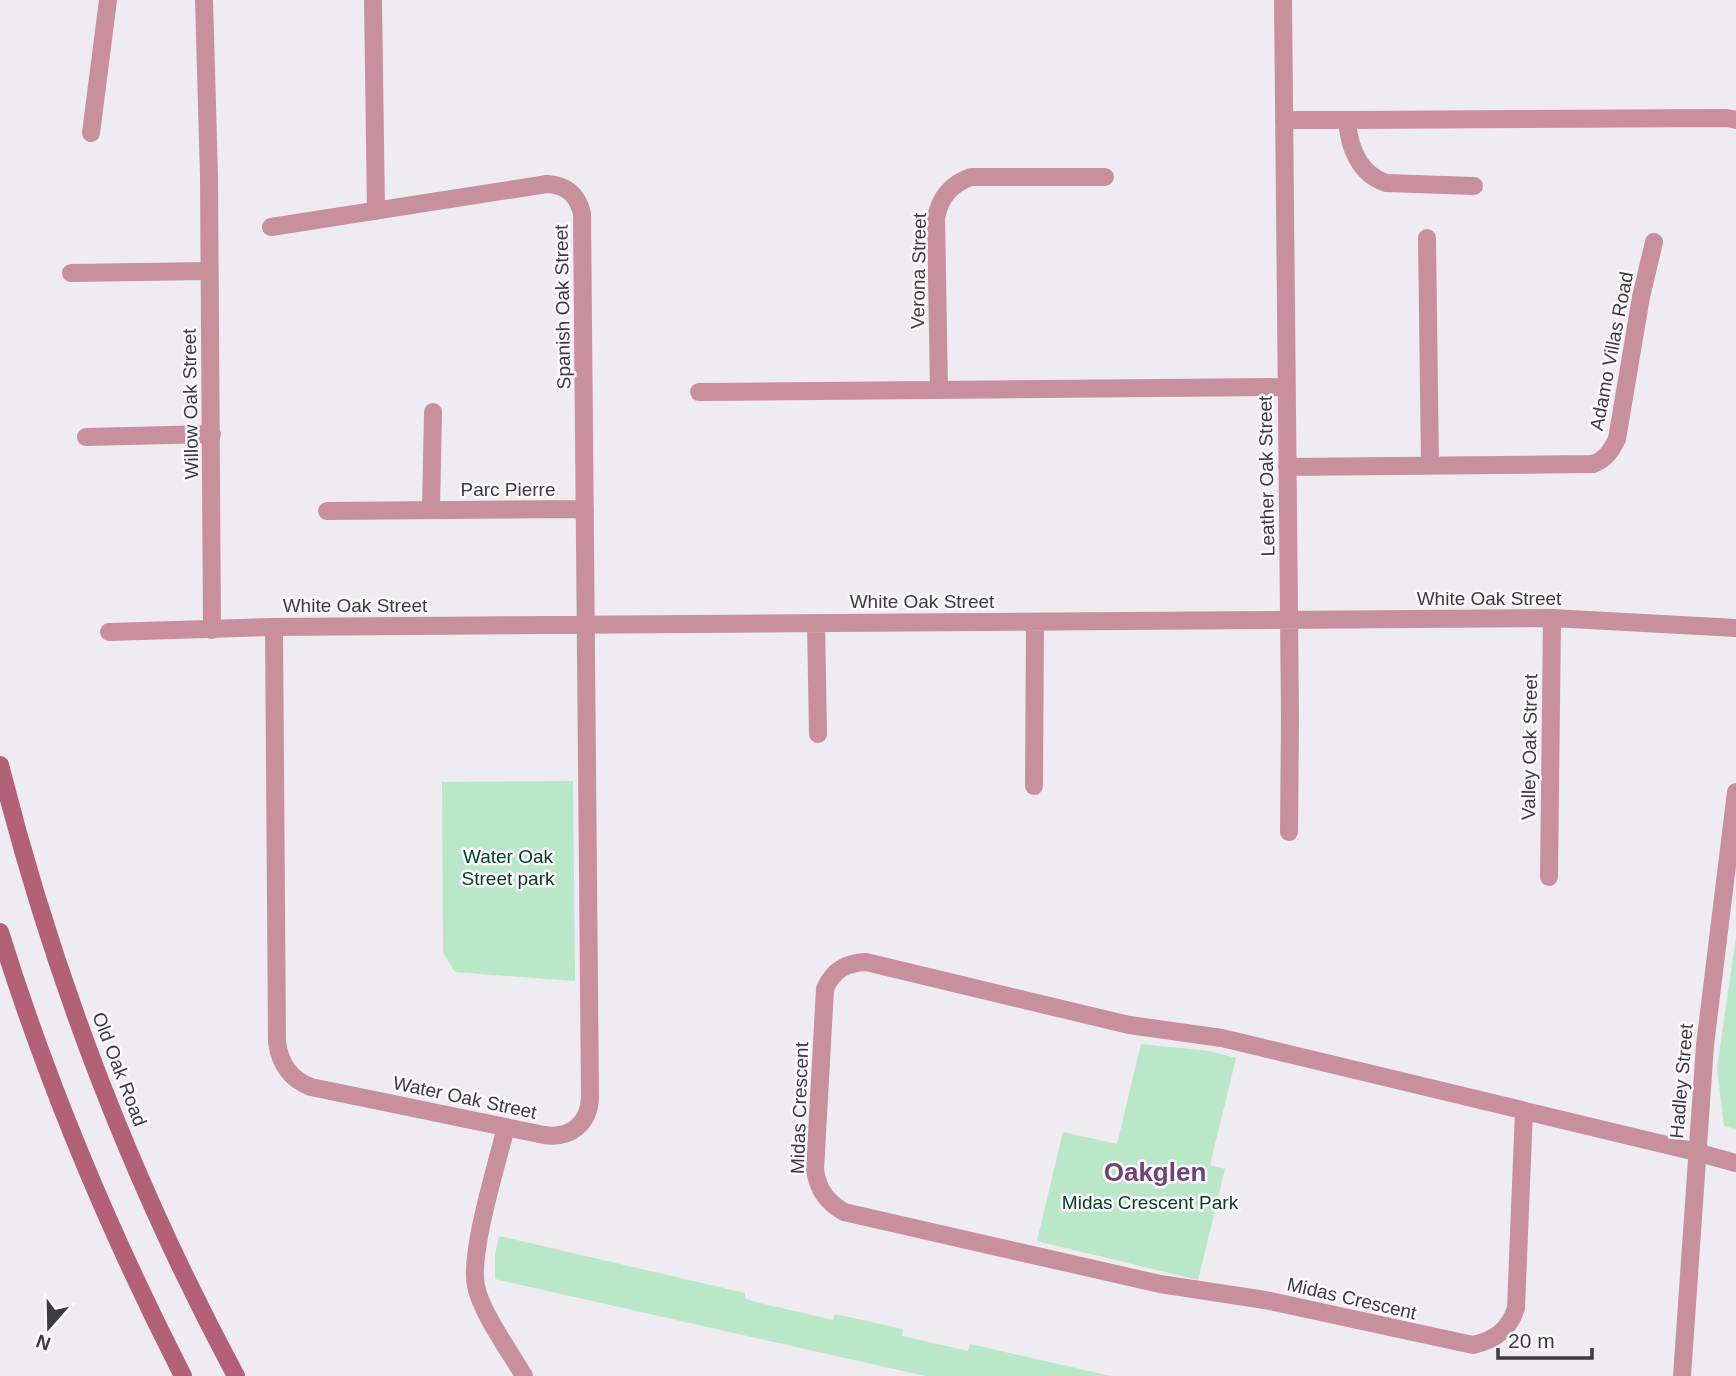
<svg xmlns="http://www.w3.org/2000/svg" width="1736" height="1376" viewBox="0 0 1736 1376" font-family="Helvetica,sans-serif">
	<rect width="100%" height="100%" fill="#eeebf1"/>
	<path fill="#b9e7c8" d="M573,781l2,200 -120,-9 -12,-20 -1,-170z
		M1736,937v192l-12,-3 -7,-58z
		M1141,1044l68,7 27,7 -26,107 15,4 -27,111 -161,-39 26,-109 54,12z
		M499,1236l246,57v5l6,3 82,19 2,-6 68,15 -1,7 66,15 2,-7 141,32h-186l-430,-97v-24z"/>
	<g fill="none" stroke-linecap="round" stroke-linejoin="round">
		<path stroke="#c8909e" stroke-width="18" d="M204,0l5,176
			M1284,120h63
			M91,133l17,-133
			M1474,186l-88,-3c-27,-9 -37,-36 -39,-63l380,-2 9,2
			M939,390l-3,-172c4,-21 15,-34 35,-41h134
			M699,392l587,-5"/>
		<path stroke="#c8909e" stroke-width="18" d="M373,0l3,211
			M1283,0l7,717 -1,115
			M209,176l3,454
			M271,227l276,-43c19,1 30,10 35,29l8,885c-1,26 -20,41 -46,37l-233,-48c-21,-8 -31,-23 -34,-45l-3,-415
			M1427,238l3,227
			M71,273l137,-2
			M86,437l126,-3
			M1287,467l306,-3c13,-5 18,-13 24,-25l24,-142 13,-55
			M431,510l2,-98
			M327,511l258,-2
			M816,623l2,111
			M109,632l165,-5 1278,-9 184,10
			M1034,786l1,-164
			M1549,877l3,-259
			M1524,1111l-8,197c-7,22 -21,32 -43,37l-208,-45 -105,-16 -316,-72c-17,-10 -26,-22 -29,-42l10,-181c8,-19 21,-26 41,-27l263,63 93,13 474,114 40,11
			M506,1127c-9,37 -37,126 -30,159 5,26 34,66 48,90
			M1682,1376l23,-331 31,-253"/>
		<path stroke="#b26178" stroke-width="18" d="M0,765c53,211 133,419 236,611
			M0,932c48,154 110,301 183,444"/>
	</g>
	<g text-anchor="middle" stroke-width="5" stroke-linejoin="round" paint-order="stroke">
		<g font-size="19" fill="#3c3b3d" stroke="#fcf9fe">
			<text transform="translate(918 271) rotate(-89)" y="7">Verona Street</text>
			<text transform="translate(562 307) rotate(-91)" y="7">Spanish Oak Street</text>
			<text transform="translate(1611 351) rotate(-79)" y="7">Adamo Villas Road</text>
			<text transform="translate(190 404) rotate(-91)" y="7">Willow Oak Street</text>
			<text transform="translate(1266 476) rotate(-91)" y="7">Leather Oak Street</text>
			<text x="508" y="496">Parc Pierre</text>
			<text x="1489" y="605">White Oak Street</text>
			<text x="922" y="608">White Oak Street</text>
			<text x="355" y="612">White Oak Street</text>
			<text transform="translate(1529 747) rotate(-89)" y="7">Valley Oak Street</text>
			<text transform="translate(120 1069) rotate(69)" y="7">Old Oak Road</text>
			<text transform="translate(1681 1081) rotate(-85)" y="7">Hadley Street</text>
			<text transform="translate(465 1097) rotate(12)" y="7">Water Oak Street</text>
			<text transform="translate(799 1108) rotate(-88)" y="7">Midas Crescent</text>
			<text transform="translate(1352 1298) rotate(13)" y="7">Midas Crescent</text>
		</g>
		<g font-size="19" fill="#064023" stroke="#fcf9fe">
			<text x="508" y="863">Water Oak<tspan x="508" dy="22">Street park</tspan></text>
			<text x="1150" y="1209">Midas Crescent Park</text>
		</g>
		<g font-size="26" font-weight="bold" fill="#6f4277" stroke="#fcf9fe">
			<text x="1155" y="1181">Oakglen</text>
		</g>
	</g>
	<g transform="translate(49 1327) rotate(200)" stroke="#fcf9fe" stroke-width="5" paint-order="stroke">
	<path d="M0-5L12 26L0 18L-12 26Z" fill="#3c3b3d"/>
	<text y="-10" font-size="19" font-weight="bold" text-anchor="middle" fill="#3c3b3d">N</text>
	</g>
	<path d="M1498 1348v10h94v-10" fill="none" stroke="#3c3b3d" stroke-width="3.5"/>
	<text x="1508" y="1348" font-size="21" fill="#3c3b3d" stroke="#fcf9fe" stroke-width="5" paint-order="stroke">20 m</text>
</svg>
